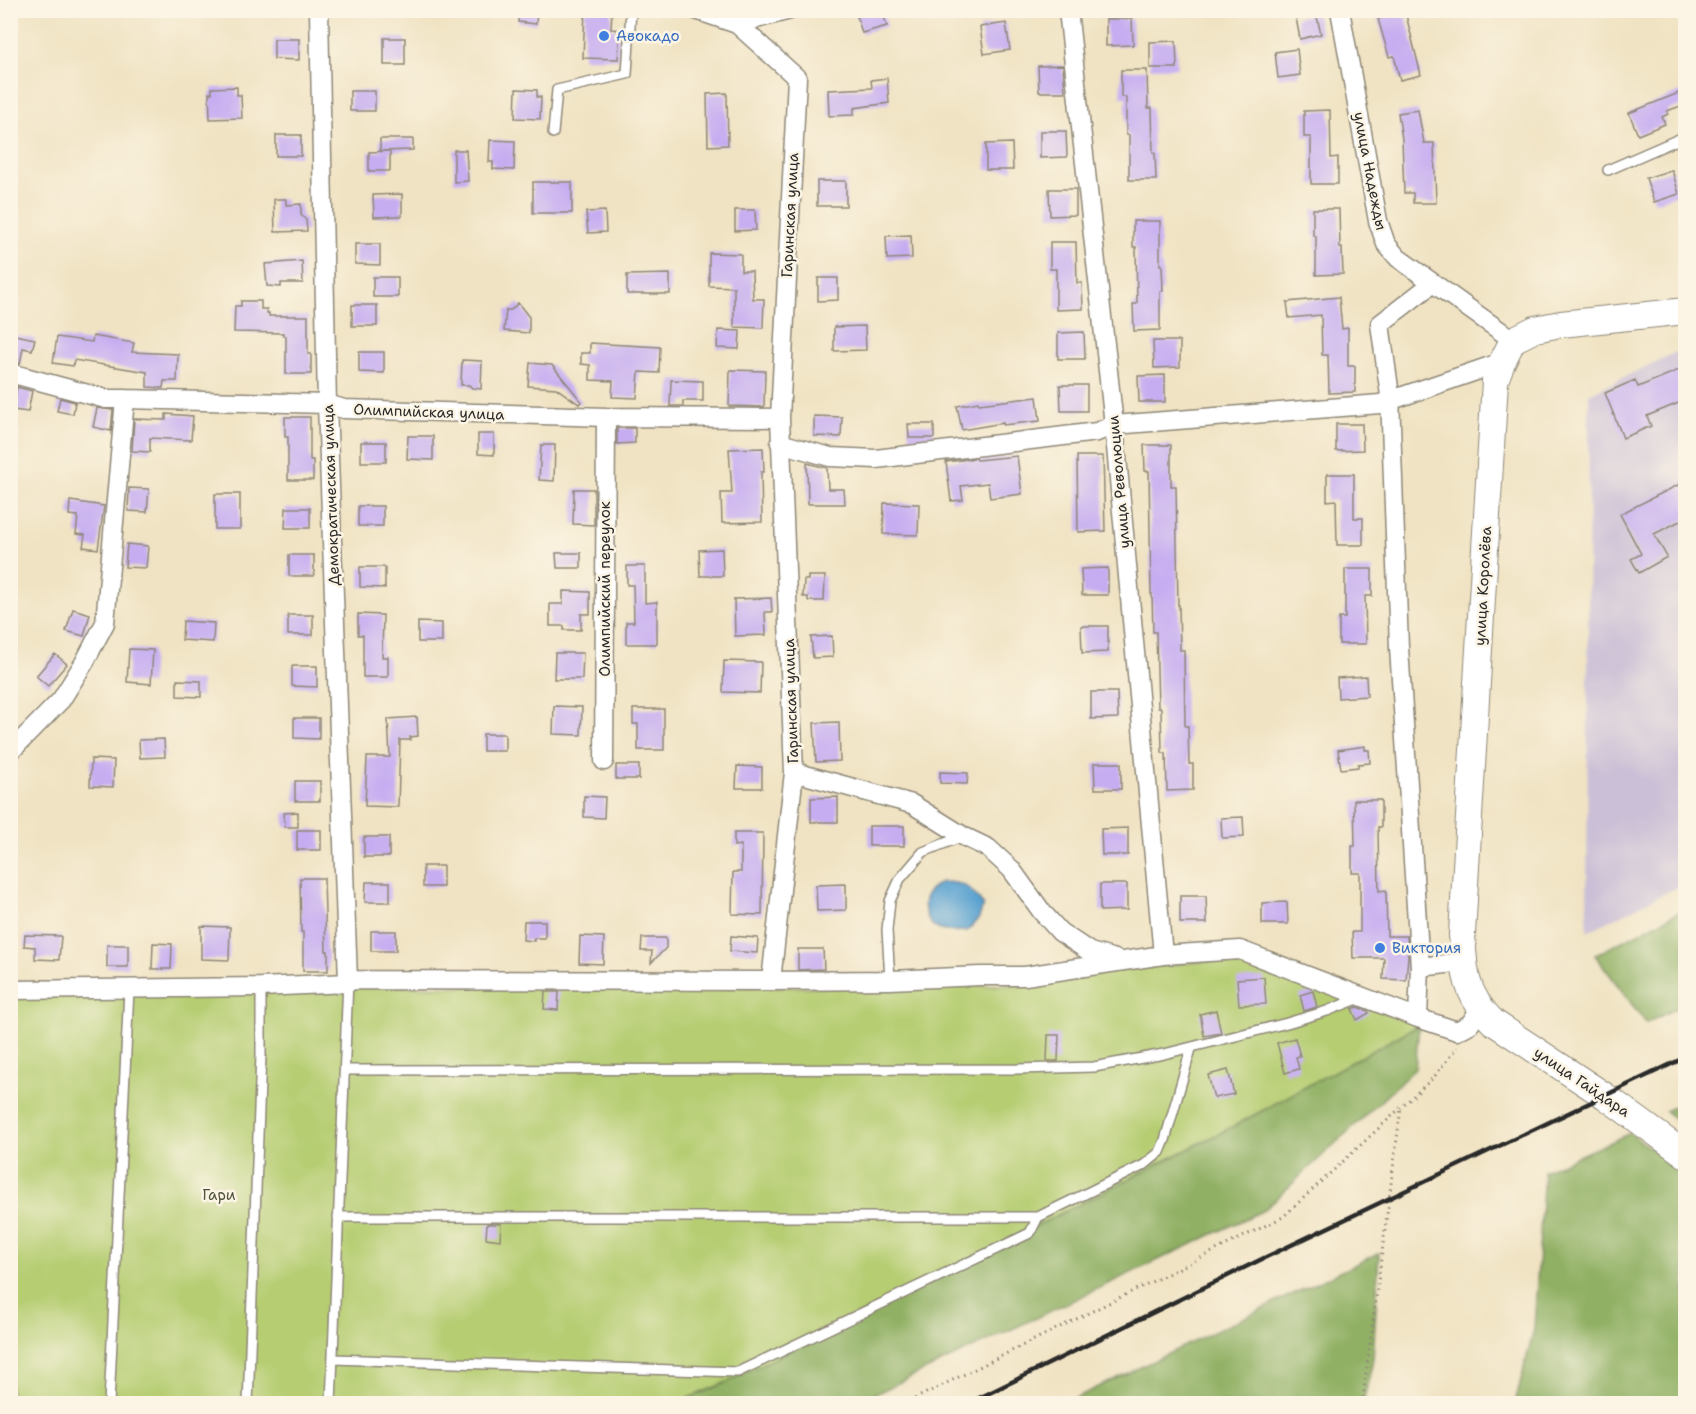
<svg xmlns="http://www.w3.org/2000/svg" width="1696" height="1414" viewBox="0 0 1696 1414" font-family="'Shantell Sans',sans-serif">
	<rect width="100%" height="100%" fill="#fcf5e5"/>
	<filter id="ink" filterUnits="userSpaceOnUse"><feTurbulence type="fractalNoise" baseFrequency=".0167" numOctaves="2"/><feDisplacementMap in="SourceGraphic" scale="12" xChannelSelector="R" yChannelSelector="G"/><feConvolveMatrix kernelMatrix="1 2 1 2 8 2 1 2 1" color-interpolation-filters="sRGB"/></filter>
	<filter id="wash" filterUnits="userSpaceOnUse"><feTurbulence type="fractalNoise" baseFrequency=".008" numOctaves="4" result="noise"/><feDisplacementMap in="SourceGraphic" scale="24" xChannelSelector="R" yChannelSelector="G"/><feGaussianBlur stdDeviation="1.35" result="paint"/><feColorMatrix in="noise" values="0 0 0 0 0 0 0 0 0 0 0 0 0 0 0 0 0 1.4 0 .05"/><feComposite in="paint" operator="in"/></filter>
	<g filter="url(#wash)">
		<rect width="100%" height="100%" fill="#f0e3c3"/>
		<path fill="#cabfd6" d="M1685,348v535l-98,49 2,-538z"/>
		<path fill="#b6cd72" stroke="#707c4e" stroke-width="1.5" d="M1238,958l181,67 -183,100 -511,258 -49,20 -665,1v-418l858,1 151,-2 68,-12z"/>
		<path fill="#90b064" stroke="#5e6e48" stroke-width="1.5" d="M1685,909v95l-39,19 -51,-68z
			M1419,1025l-4,44 -151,141 -408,193 -180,1 49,-21 511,-258z
			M1685,1101v26l-20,-16z
			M1630,1133l55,41v229h-170l19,-74 10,-158z
			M1379,1253l-6,107 -10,43h-298z"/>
		<path fill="#59a1d0" stroke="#42667e" stroke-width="1.5" d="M941,882c23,0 28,4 42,23l-4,13 -12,13c-9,0 -20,2 -29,-2 -13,-6 -18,-27 -9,-38 2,-3 8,-6 12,-9z"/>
		<g id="blocks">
			<path fill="#c6adf1" d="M519,10h18l-1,14 -18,-2z
				M585,10h27l-1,19 9,1 -2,29 -35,-1z
				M855,10h27l5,16 -25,7z
				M1405,11l16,64 -21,5 -6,-24 -5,1 -11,-38z
				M1316,13l5,21 -21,5 -4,-21z
				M1106,19h26l1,26 -27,1z
				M1006,23l4,27 -26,4 -4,-27z
				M384,38h21v27h-21z
				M274,39h25v21l-25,-1z
				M1176,41l1,27h-27v-26z
				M1297,49l3,26 -22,3 -3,-26z
				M1063,65l2,27h-26l-1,-26z
				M1121,70h26l1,38h4l1,45h2l1,27h-27v-45h-3v-38h-5z
				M887,78l2,25 -35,5v7l-25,1 -1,-26 44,-2 -1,-8z
				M237,87v8h4l1,23 -32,1 -1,-26h3v-5z
				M516,89l21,1v7h4l-1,22 -25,-1z
				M1686,90v14l-19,7 1,3 -6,3 3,7 -27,11 -9,-22z
				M350,91h25v20h-25z
				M727,93l1,52 -20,1 -1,-52z
				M1330,110l1,48 7,-1v27h-27v-47h-7v-26z
				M1418,110l6,33h10l2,60h-23v-10h-9l-2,-54 -4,-26z
				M1040,131h26l1,26 -27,1z
				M276,135h25v21h-25z
				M380,139h33v11l-33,1z
				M490,140l25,1 -1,29 -21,-1v-7h-4z
				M1012,143l1,27h-27v-26z
				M454,150h12l2,31 -14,1z
				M390,151v20h-21v-19z
				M1672,170l7,24 -25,8 -8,-24z
				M817,181h29v25h-29z
				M533,182h39v31h-39z
				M1049,189h27v26l-26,1z
				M402,194v22l-28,1 -1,-22z
				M274,199h12v6l15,-1v11l5,5 1,11 -32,1z
				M1313,209h26l1,39h2l1,26 -27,1v-39h-3z
				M735,210h20l1,20 -21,1z
				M605,211l1,21 -18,1 -2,-21z
				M1133,221h27v44h2l1,26h-3v39l-26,1 -1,-27h4l-1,-57h-3z
				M911,235l1,23 -25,1 -1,-23z
				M1050,242h26l1,41h5l1,26 -27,1v-41h-6z
				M355,244h25v21l-25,-1z
				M709,253l32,1v17h11l1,28h11l-1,29 -29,-1v-40l-25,-1z
				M302,261l1,22h-22v4l-14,-1 -2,-22z
				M670,274v20h-43v-19z
				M373,277h25v20h-25z
				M818,278h20v22l-20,1z
				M1339,297l3,32 6,-1v38h7v26l-26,1 -1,-38h-6l-1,-40 -32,3 -2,-16z
				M241,301h20v8h6v4h2v3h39v38h3v20h-25v-38h-3v-3l-49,-1 1,-26h6z
				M518,303l11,14v16l-25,-2 2,-21h5z
				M352,305h25v21h-25z
				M865,326l1,24 -32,1v-24z
				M718,330l22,1 -1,18 -22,-1z
				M1084,332l1,27h-27v-26z
				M10,334l25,5 -3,11 -9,-2 -3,16 -10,-2z
				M93,336l41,7 -2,9 46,2 -1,27h-13l-1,7 -16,-1v-15l-73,-12 -1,6 -20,-3 4,-26 35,5z
				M1153,341h27v26l-26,1z
				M590,343l70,4 -1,26 -20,-1 -2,26 -25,-1 1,-16 -23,-1v-15l-9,-1v-11h9z
				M359,352h25v21l-25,-1z
				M462,360l20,1 -1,28 -9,-1 -3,-3h-8z
				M530,363l22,2 30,37 -3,2 -23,-16 -28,-2z
				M1686,367v33l-39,16 4,10 -28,12 -18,-45 30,-13 3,7z
				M730,370l35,1 -1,36 -35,-1z
				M1165,375v27h-26l-1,-26z
				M671,380l32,1v20h-20v5h-13z
				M1060,385h27v26h-26z
				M17,387l15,4 -4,21 -15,-2z
				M1037,397l3,24 -37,4v-2l-41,7 -5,-24 21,-4 1,2z
				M60,398l15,4 -2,12 -16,-3z
				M97,408l16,2 -2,21 -18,-4z
				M166,414l27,2 -2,24 -41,-2v14l-18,-1 2,-32 32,1z
				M814,416l28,1 -1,20 -27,-1z
				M285,417h25v43h3v20h-25v-43h-3z
				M908,424h26v14h-25z
				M1336,424h26l1,26 -27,1z
				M617,428h18v15l-18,1z
				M478,434h16v21l-16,-1z
				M408,436h25v24l-26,-1z
				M361,442h25v20h-25z
				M541,445h14l-1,36 -15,-1z
				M1144,445h27v41h5l2,119h1l1,45h4l1,76h3l1,38h4v26l-26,1 -1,-38h-4l-1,-45h-3l-2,-76h-3l-1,-38h-1l-2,-123h-4z
				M763,448l1,24h-3l1,50 -40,1 -1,-30h11l-3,-44z
				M1017,456l5,38 -32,4 -2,-15 -27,3 2,14 -12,1 -5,-39 30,-4 1,2z
				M1077,456h26l2,75 -27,1z
				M807,463l20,5 1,21h16l1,15h-37z
				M1327,474h27v44h9v27h-26l-1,-45 -9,1z
				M1686,481v37l-32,16 13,23 -28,16 -8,-14 10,-5 -21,-40z
				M129,488l20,1 -2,23 -19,-1z
				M574,489h20v36l-21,-1z
				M215,494h25v35h-25z
				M70,501l34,5 -6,43 -15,-2 2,-12 -9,-1 2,-18 -9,-1z
				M884,503l35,1 -1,31 -35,-1z
				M358,506h25v20h-25z
				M286,508h24v20h-25z
				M127,544l21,2 -2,22 -21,-1z
				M722,549l1,27h-23l-1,-26z
				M556,553h25v15h-24z
				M289,555h25v21h-25z
				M627,566h18v37l12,-1v42h-31v-22h8l-1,-37h-6z
				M360,567h25v21l-25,-1z
				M1108,568v27h-26l-1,-26z
				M1345,569h27v27h-7l1,48h-27v-26h6z
				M808,576h17l-1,25h-16v-4h-5l1,-17h4z
				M563,591l27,1v22h-9v16h-17v-4h-14v-22h13z
				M771,598l1,14h-7l1,23 -31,1 -1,-37z
				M73,609l17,5 -6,22 -18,-5z
				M358,614l25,1 -1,42h6v20h-25v-42h-5z
				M288,615h25v20h-25z
				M183,621l31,2 -1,19 -31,-2z
				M418,622l24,1v19h-24z
				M1081,626h27v26l-26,1z
				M832,636l1,21 -20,1 -2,-21z
				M129,649l24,1 -2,34 -24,-2z
				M555,653h28l-1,26h-28z
				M55,654l12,10 -19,22 -12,-10z
				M724,661l37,1 -1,31 -37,-1z
				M292,666h25v21l-25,-1z
				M1366,676l1,20 -29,2 -1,-20z
				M177,680l24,1v16l-24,-1z
				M1091,692h26l1,26 -27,1z
				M554,706l28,1 -1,28 -28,-1z
				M633,709h31v41h-26v-26h-5z
				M417,717l1,19 -8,1v3h-10l-2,67 -33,-1 2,-49h23l-2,-38z
				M294,718h25v21l-25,-1z
				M839,722l1,39 -24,1 -2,-39z
				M483,734h22v17h-22z
				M164,739l1,18 -25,1 -1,-18z
				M1365,746v4h4l1,13 -12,1v3l-17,2 -3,-19z
				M91,759l23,1 -1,27 -23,-1z
				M1094,763h27v26h-26z
				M616,765h23v14h-23z
				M737,766l25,1v21h-26z
				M940,772l28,1 -1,11 -27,-1z
				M295,781h25v20h-25z
				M584,796l21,1 -1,21 -20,-1z
				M838,797v25h-27v-24z
				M1354,800h27v27h-3l1,64 7,-1 1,46h20l1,21 -2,23 -23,-1 1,-21h-31l-1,-26h8v-59h-8v-27h3z
				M298,812v15h-13l-1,-14z
				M1243,817l1,20 -22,1 -1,-20z
				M869,826h35v20h-35z
				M1128,828v27h-26l-1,-26z
				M297,830h24v20h-24z
				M734,833h29l-1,82 -30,-1 1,-42h8v-27l-7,1z
				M364,837h25v20h-25z
				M423,866h20v21h-20z
				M300,878h24l2,73h2v20h-25v-39h-2z
				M366,882h24v20h-25z
				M846,884v26l-29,1 -1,-26z
				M1100,884h27v26l-27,1z
				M1180,896h26l1,27h-27z
				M1287,902l1,22h-26v-21z
				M524,921h21v17h-11v3l-11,-1z
				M201,926l29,1 -1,33 -28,-1z
				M371,931h25v20h-25z
				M25,935l36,1 -2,24 -24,-1v-12l-11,-1z
				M580,936l24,1 -1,27 -24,-1z
				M731,936l27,2 -1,15 -27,-2z
				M642,938h24v10l-15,15 1,-12h-11z
				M153,943l19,1 -1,25h-19z
				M107,945h21v22h-21z
				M798,949h25l1,20 -26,1z
				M1264,977l2,27 -27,1 -2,-26z
				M1313,991l4,16 -13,4 -4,-16z
				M545,992h14l-1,18 -14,-1z
				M1357,1007l11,4 1,2 -12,7 -5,-11z
				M1216,1010l5,23 -17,3 -4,-22z
				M1048,1035h11l-1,26h-11z
				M1295,1038l5,18 -4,1 3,12 -14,4 -8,-30z
				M1228,1070l6,24 -20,4 -6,-23z
				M487,1224h14l-1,16 -14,-2z"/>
		</g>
	</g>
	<g filter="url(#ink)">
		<use href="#blocks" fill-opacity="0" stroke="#8e8777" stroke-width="1.5"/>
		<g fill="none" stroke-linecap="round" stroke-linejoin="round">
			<g stroke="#8e8777" stroke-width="12">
				<path id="lane" d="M553,133l4,-43 70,-16 4,-64
					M1608,170l78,-34
					M890,980l-3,-50 3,-29 10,-22 23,-27 40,-16
					M345,1070l672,-1 77,-2 70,-13 123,-31 40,-12 33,-13
					M338,1217h700l106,-52 16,-13 5,-12 26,-91
					M333,1359l405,13 292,-139 8,-16
					M109,1404l20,-415
					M248,1404l13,-349v-68
					M331,1404l17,-424"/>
			</g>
			<g stroke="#8e8777" stroke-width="21">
				<path id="street" d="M319,10l8,394 21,576 423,1 23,-209 -14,-354 17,-340 -60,-54
					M696,10l41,14 53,-14
					M1068,10l46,415 49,530
					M1340,10l38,211 8,23 12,14 115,82
					M10,373l96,26h19l202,5 17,5 262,8 174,1
					M780,443l50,14 46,2 221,-27 17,-7 266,-21 122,-42
					M10,752l51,-52 23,-37 21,-40 20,-224
					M604,761l2,-344
					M794,772l118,32 51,32 25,12 23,21 31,43 18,20 30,20 25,7
					M1420,967l44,-5
					M771,981l119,-1 90,-4h45l138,-21 77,-5 178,68 39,13 13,-7 10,-15
					M10,990l251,-3 87,-4
					M1418,1018l2,-51 -21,-319 -9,-253 -10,-71 53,-41"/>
			</g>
			<g stroke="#8e8777" stroke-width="28">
				<path id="secondary" d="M1686,311l-125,13 -26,5 -22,11 -11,22 -7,19 -33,553c2,38 3,60 31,88l112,74 81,59"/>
			</g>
			<path stroke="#8e8777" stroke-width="3" stroke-dasharray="1.5 4.5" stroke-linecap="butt" d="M904,1404l379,-187 151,-140 23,-30
				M1362,1404l39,-296"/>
			<use href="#lane" stroke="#fff" stroke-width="9"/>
			<use href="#street" stroke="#fff" stroke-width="18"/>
			<use href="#secondary" stroke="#fff" stroke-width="26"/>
			<path stroke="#2b2b2b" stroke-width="4.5" d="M967,1404l297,-146 422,-201"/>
		</g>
	</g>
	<g fill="#3f7fe0" stroke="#fcf5e5" stroke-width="2">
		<circle cx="604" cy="36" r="6"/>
		<circle cx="1380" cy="948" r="6"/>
	</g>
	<g text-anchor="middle" stroke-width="5" stroke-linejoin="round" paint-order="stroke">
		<g font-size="15" fill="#366cbe" stroke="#fcf5e5" text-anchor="start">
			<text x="616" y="41">Авокадо</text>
			<text x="1392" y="953">Виктория</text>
		</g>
		<g font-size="15" fill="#2b2b2b" stroke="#fcf5e5">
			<text transform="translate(1370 171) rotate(79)" y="5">улица Надежды</text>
			<text transform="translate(790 215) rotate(-87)" y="5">Гаринская улица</text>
			<text transform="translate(429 412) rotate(2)" y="5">Олимпийская улица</text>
			<text transform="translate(1119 482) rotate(-95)" y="5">улица Революции</text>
			<text transform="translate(331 495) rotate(-92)" y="5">Демократическая улица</text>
			<text transform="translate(1483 586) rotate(-87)" y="5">улица Королёва</text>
			<text transform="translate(605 589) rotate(-90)" y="5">Олимпийский переулок</text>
			<text transform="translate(791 701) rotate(-92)" y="5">Гаринская улица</text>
			<text transform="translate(1582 1082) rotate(34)" y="5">улица Гайдара</text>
		</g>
		<g font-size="15" fill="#4e543d" stroke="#fcf5e5">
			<text x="219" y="1200">Гари</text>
		</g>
	</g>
	<rect width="1696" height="1414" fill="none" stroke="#fcf5e5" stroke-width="36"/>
</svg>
